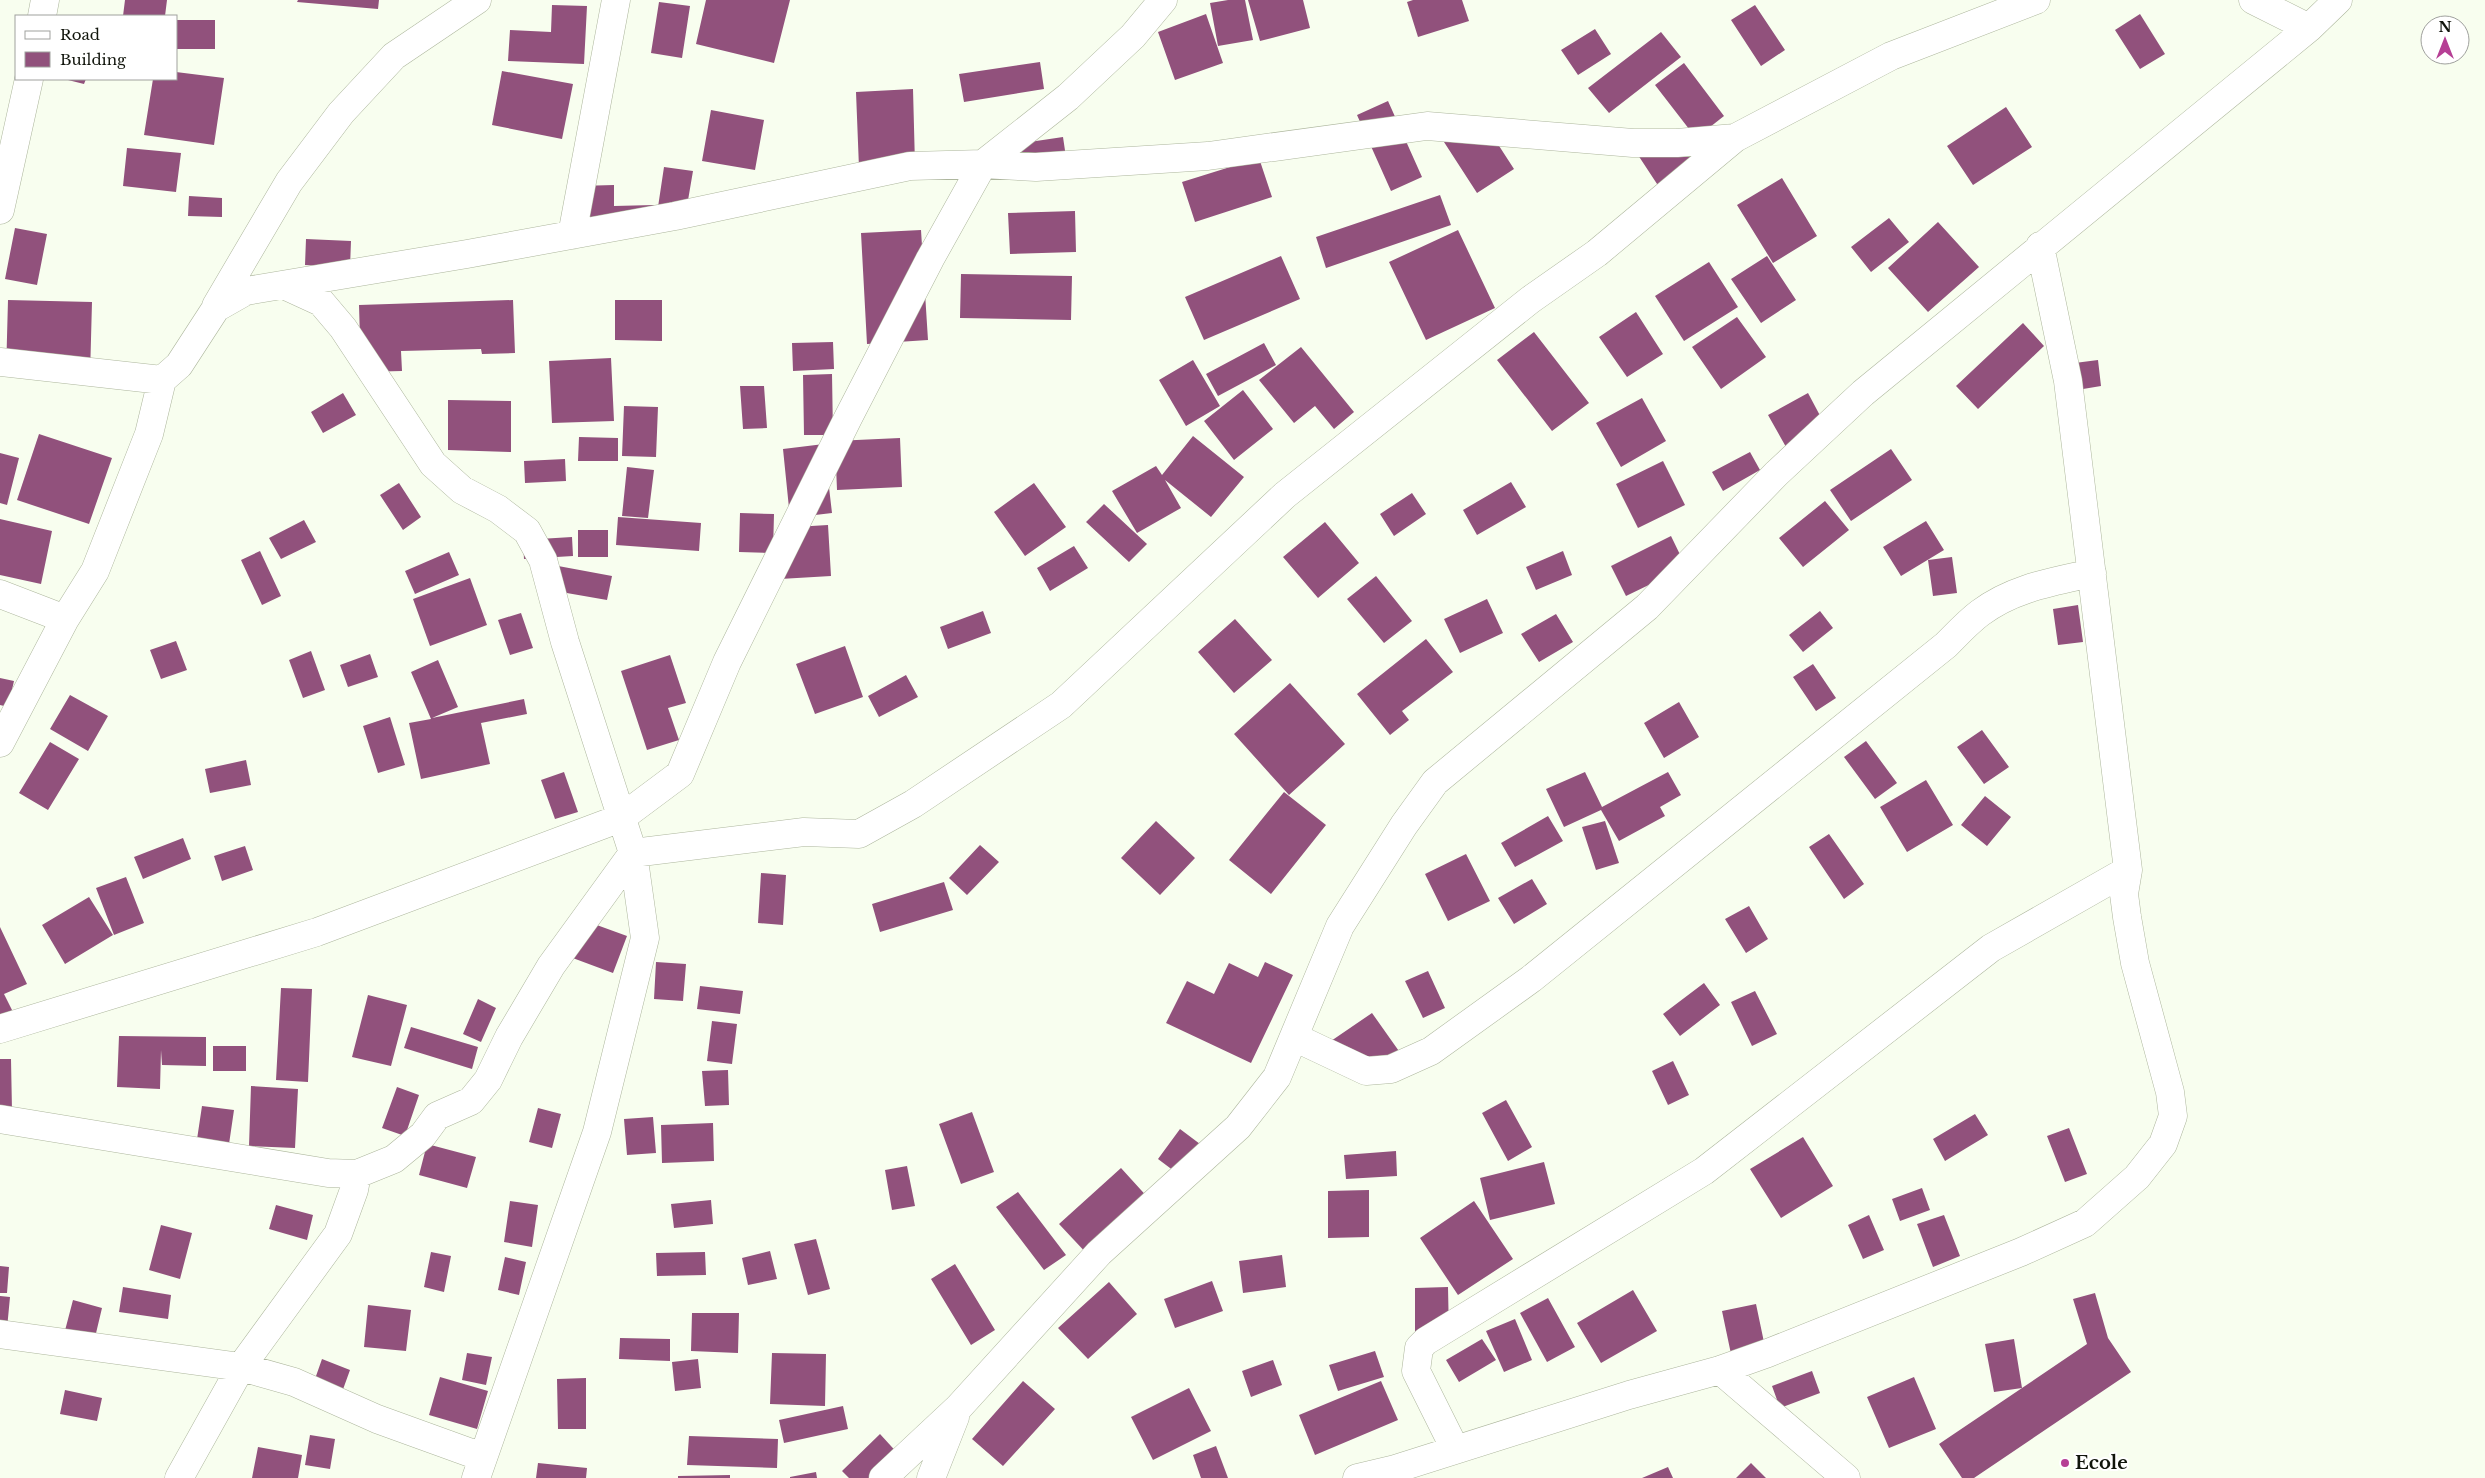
<svg xmlns="http://www.w3.org/2000/svg" width="2485" height="1478" viewBox="0 0 2485 1478" font-family="'Libre Baskerville',serif">
	<rect width="100%" height="100%" fill="#f8feef"/>
	<path fill="#91517c" d="M125,0h42l-2,16h-42z
		M298,0h81l-1,9 -81,-7z
		M706,0h84l-16,63 -78,-19z
		M1228,0h17l8,40 -35,6 -8,-43z
		M1248,0h55l7,28 -50,13z
		M1413,0h49l7,21 -51,16 -11,-35z
		M659,2l31,4 -8,52 -31,-5z
		M552,5l35,1 -3,58 -76,-3 2,-31 41,2z
		M1755,5l30,45 -24,16 -30,-46z
		M1206,14l17,49 -48,17 -17,-48z
		M2140,14l25,40 -25,15 -25,-39z
		M176,20h39v29h-39z
		M1595,29l16,25 -33,21 -17,-25z
		M1661,32l20,25 -72,56 -21,-25z
		M1040,62l4,27 -80,13 -5,-28z
		M1684,63l40,53 -28,22 -41,-53z
		M502,71l71,13 -11,55 -70,-14z
		M176,72l48,6 -10,67 -70,-10 9,-56h23z
		M64,79h22l-2,5z
		M913,89l2,76 -56,3 -3,-76z
		M1388,101l34,76 -31,14 -34,-76z
		M2006,107l26,40 -59,38 -26,-39z
		M711,110l53,10 -9,50 -53,-9z
		M1481,118l33,51 -37,24 -33,-51z
		M1676,130l23,34 -38,26 -23,-35z
		M1063,137l4,27 -52,8 -5,-27z
		M127,148l54,5 -5,39 -53,-6z
		M1259,158l13,39 -77,25 -13,-40z
		M664,167l29,4 -7,41 -28,-5z
		M1782,178l35,58 -44,27 -36,-58z
		M614,185v21l40,-1 1,28h-75l-2,-47z
		M1440,195l11,30 -125,43 -10,-31z
		M189,196l33,2v19l-34,-1z
		M1075,211l1,41 -66,2 -2,-41z
		M1889,218l20,24 -38,30 -20,-25z
		M1938,222l41,45 -51,45 -40,-44z
		M15,228l32,6 -10,51 -32,-6z
		M921,230l7,110 -61,4 -6,-111z
		M1458,230l37,78 -69,32 -37,-78z
		M306,239l45,2 -1,27 -45,-3z
		M1281,256l19,43 -96,41 -19,-43z
		M1767,256l29,44 -35,23 -30,-44z
		M1709,262l29,45 -54,34 -29,-45z
		M961,274l111,2 -1,44 -111,-2z
		M8,300l84,2 -2,74 -84,-2z
		M513,300l2,53 -33,1 -1,-5 -80,2 1,20 -41,1 -2,-67z
		M615,300h47v41l-47,-1z
		M1636,312l27,42 -36,23 -28,-40z
		M1737,317l29,40 -45,32 -29,-42z
		M2023,323l21,23 -66,63 -22,-23z
		M1534,332l55,71 -37,28 -55,-71z
		M833,342l1,27 -41,2 -1,-28z
		M1264,343l12,22 -58,31 -12,-22z
		M1301,347l53,65 -20,17 -19,-23 -21,17 -35,-43z
		M611,358l3,63 -62,2 -3,-62z
		M1193,360l27,46 -34,20 -27,-46z
		M2098,360l3,26 -30,5 -4,-27z
		M832,374l1,61h-29l-1,-60z
		M740,386h24l3,42 -24,1z
		M1243,390l30,39 -39,31 -30,-39z
		M343,393l13,22 -33,18 -12,-21z
		M1808,393l17,32 -39,22 -18,-32z
		M1642,398l24,43 -45,26 -25,-44z
		M448,400l63,1v51l-63,-2z
		M624,406l34,1 -2,50 -34,-1z
		M39,434l73,24 -23,66 -72,-24z
		M1193,436l51,41 -33,40 -46,-37 16,28 -44,25 -25,-42 44,-25 6,9z
		M579,437l39,1v23h-40z
		M900,438l2,49 -65,3 -2,-49z
		M824,444l8,69 -42,5 -7,-69z
		M1891,449l21,31 -61,41 -21,-31z
		M1750,452l10,18 -37,21 -11,-19z
		M0,453l19,5 -12,47 -7,-2z
		M565,459l1,22 -41,2 -1,-22z
		M1663,461l22,44 -47,23 -22,-44z
		M627,467l27,3 -6,48 -26,-2z
		M1511,482l15,25 -49,28 -14,-25z
		M399,483l22,34 -18,13 -23,-35z
		M1034,483l32,44 -41,29 -31,-44z
		M1412,493l14,21 -32,22 -14,-22z
		M1825,501l24,29 -46,37 -24,-29z
		M1104,504l43,40 -18,18 -43,-40z
		M740,513l34,1 -1,39 -34,-1z
		M618,517l83,6 -2,28 -83,-6z
		M0,519l52,12 -11,53 -41,-9z
		M304,520l12,22 -35,17 -12,-21z
		M1926,521l18,29 -43,26 -18,-29z
		M1325,522l34,41 -41,35 -35,-41z
		M828,525l3,51 -51,3 -2,-51z
		M578,530h30v27h-30z
		M1671,536l15,31 -60,29 -15,-30z
		M572,537l1,19 -49,3 -1,-19z
		M1074,546l14,22 -38,23 -13,-23z
		M260,551l21,45 -19,9 -21,-45z
		M1563,551l9,24 -36,15 -10,-23z
		M449,552l10,23 -44,19 -10,-23z
		M1952,557l5,36 -24,3 -5,-36z
		M542,563l70,13 -5,24 -69,-12z
		M1376,576l36,45 -28,22 -37,-44z
		M470,578l17,47 -57,21 -17,-47z
		M1487,599l16,34 -43,20 -16,-34z
		M2078,605l5,37 -25,3 -5,-36z
		M983,611l8,22 -43,16 -8,-22z
		M1820,611l13,17 -30,24 -14,-17z
		M521,613l12,35 -23,7 -12,-35z
		M1556,614l17,28 -34,20 -18,-28z
		M1235,619l37,41 -38,33 -36,-41z
		M1426,639l27,33 -51,39 7,9 -19,15 -33,-41z
		M176,641l11,29 -26,9 -11,-29z
		M845,646l18,51 -48,17 -19,-50z
		M311,651l14,39 -22,8 -14,-38z
		M370,654l8,23 -30,10 -8,-22z
		M670,655l16,48 -18,5 11,32 -32,10 -26,-79z
		M438,660l20,47 -26,11 92,-19 3,15 -46,9 9,41 -69,15 -12,-56 22,-4 -20,-47z
		M1813,664l23,34 -20,13 -23,-34z
		M906,675l12,22 -39,20 -11,-21z
		M0,678l14,3 -6,26 -8,-2z
		M1290,683l55,61 -56,51 -55,-61z
		M70,695l38,21 -20,35 -38,-22z
		M1679,702l20,35 -35,21 -20,-35z
		M390,717l15,48 -27,8 -15,-47z
		M1982,730l27,37 -25,17 -27,-37z
		M1866,741l31,42 -22,16 -31,-42z
		M50,742l29,17 -31,51 -29,-17z
		M246,760l5,25 -41,8 -5,-24z
		M564,772l14,40 -23,7 -14,-39z
		M1585,772l17,35 66,-35 13,23 -21,12 5,9 -46,25 -18,-31 -37,17 -18,-38z
		M1926,780l27,45 -46,27 -27,-45z
		M1284,792l42,33 -55,69 -42,-34z
		M1985,796l26,21 -24,29 -26,-21z
		M1548,816l15,25 -48,26 -14,-24z
		M1156,821l39,37 -35,37 -39,-37z
		M1605,821l14,42 -23,7 -14,-43z
		M1829,834l35,50 -20,15 -35,-52z
		M183,838l8,21 -48,20 -9,-22z
		M980,845l19,17 -32,33 -18,-17z
		M245,846l8,24 -31,11 -8,-25z
		M1466,854l24,47 -42,20 -23,-47z
		M761,873l25,2 -3,50 -25,-2z
		M126,877l18,46 -30,12 -18,-47z
		M1532,879l15,25 -33,20 -16,-26z
		M944,882l9,28 -73,22 -8,-28z
		M89,897l24,38 -48,29 -23,-39z
		M1749,906l19,33 -22,14 -21,-34z
		M583,920l44,16 -14,37 -43,-16z
		M0,927l27,57 -23,10 11,22 -15,7z
		M656,962l30,2 -3,37 -29,-2z
		M1265,962l28,13 -42,88 -85,-40 21,-42 27,13 15,-31 29,14z
		M1428,971l17,37 -22,10 -18,-37z
		M1704,983l16,22 -40,31 -17,-22z
		M700,986l43,5 -3,23 -43,-5z
		M281,988l31,1 -4,93 -32,-2z
		M1755,991l22,43 -25,12 -21,-44z
		M368,995l39,10 -16,61 -39,-9z
		M478,999l18,9 -15,34 -18,-8z
		M1372,1013l29,41 -40,29 -30,-42z
		M712,1021l25,3 -5,40 -25,-3z
		M411,1027l67,20 -6,22 -68,-21z
		M119,1036l87,1v29l-44,-1 -1,-15 -1,39 -43,-2z
		M213,1046h33v25h-33z
		M0,1059h11l1,52h-12z
		M1673,1061l16,34 -21,10 -16,-34z
		M728,1070l1,35 -24,1 -3,-35z
		M251,1086l47,3 -3,59 -46,-2z
		M397,1087l22,8 -14,41 -23,-8z
		M1506,1100l26,47 -24,14 -26,-48z
		M202,1106l32,4 -6,41 -32,-5z
		M538,1108l23,6 -9,34 -23,-6z
		M972,1112l22,60 -33,12 -22,-60z
		M1975,1114l13,21 -43,26 -12,-22z
		M653,1117l3,36 -29,2 -3,-36z
		M713,1123l1,38 -52,2 -1,-38z
		M2069,1128l18,46 -22,8 -18,-46z
		M1180,1129l24,18 -22,30 -24,-18z
		M1803,1137l30,49 -52,32 -31,-49z
		M427,1144l49,13 -9,31 -48,-13z
		M1396,1151l1,25 -51,3 -2,-24z
		M1544,1162l11,42 -65,16 -10,-42z
		M907,1166l8,40 -23,4 -7,-40z
		M1121,1168l30,33 -62,55 -30,-32z
		M1922,1188l8,22 -30,11 -8,-22z
		M1369,1190v47l-41,1v-47z
		M1018,1192l48,63 -22,15 -48,-63z
		M711,1200l2,24 -39,4 -3,-24z
		M510,1201l28,4 -6,42 -28,-5z
		M1474,1201l39,58 -55,36 -38,-57z
		M276,1205l37,10 -6,25 -38,-11z
		M1869,1215l15,35 -21,9 -15,-34z
		M1944,1215l16,41 -27,11 -16,-43z
		M161,1225l31,8 -12,46 -31,-9z
		M816,1239l14,50 -22,6 -14,-51z
		M770,1251l7,28 -29,6 -6,-27z
		M431,1252l20,4 -7,36 -20,-5z
		M705,1252l1,23 -49,1 -1,-23z
		M1282,1255l4,32 -43,6 -4,-32z
		M505,1257l21,5 -7,33 -21,-5z
		M955,1264l40,66 -24,15 -40,-66z
		M0,1266l9,1 -2,26h-7z
		M1212,1281l11,30 -48,17 -11,-29z
		M1109,1282l28,32 -49,45 -30,-31z
		M123,1287l48,8 -3,24 -49,-7z
		M1448,1287l1,49h-34v-48z
		M1633,1290l24,41 -56,32 -24,-40z
		M2095,1293l13,45 23,34 -157,106h-12l-23,-34 83,-56 -28,4 -9,-48 29,-5 8,49 65,-44 -14,-45z
		M0,1296l10,1 -4,42h-6z
		M1548,1298l27,49 -28,15 -27,-49z
		M73,1300l29,8 -10,42 -30,-8z
		M1756,1304l9,43 -34,7 -9,-43z
		M368,1305l43,5 -5,41 -42,-4z
		M692,1313h47l-1,40 -47,-2z
		M1515,1319l17,41 -28,12 -18,-41z
		M620,1338l50,1v22l-51,-2z
		M1482,1339l14,21 -37,22 -13,-22z
		M1375,1351l9,26 -46,14 -9,-26z
		M467,1353l25,4 -6,28 -24,-5z
		M772,1353l54,1 -1,52 -55,-2z
		M322,1359l28,11 -13,36 -28,-10z
		M698,1359l3,29 -26,3 -3,-29z
		M1273,1360l9,25 -31,12 -9,-26z
		M1812,1371l8,22 -40,15 -8,-22z
		M440,1377l48,14 -11,38 -48,-14z
		M1914,1377l22,52 -47,19 -22,-51z
		M586,1378v51h-28l-1,-50z
		M1023,1381l32,28 -52,57 -31,-27z
		M1381,1381l17,39 -83,35 -16,-40z
		M1189,1388l22,43 -58,29 -22,-43z
		M65,1390l37,8 -5,23 -37,-7z
		M843,1406l5,23 -64,14 -5,-23z
		M880,1434l21,23 -22,21h-30l-7,-7z
		M310,1435l25,4 -5,30 -25,-4z
		M689,1436l89,3 -1,29 -90,-3z
		M1216,1446l12,32h-27l-8,-23z
		M258,1447l44,8 -4,23h-46z
		M538,1463l49,5 -1,10h-50z
		M1751,1463l15,15h-30z
		M1668,1467l5,11h-31z
		M816,1472l1,6h-27v-1z
		M730,1475v3h-52v-2z"/>
	<g fill="none" stroke-linecap="round" stroke-linejoin="round">
		<g stroke="#adb69d" stroke-width="29">
			<path id="minor" d="M2253,0l56,28
				M42,16l3,-16
				M0,210l29,-131
				M572,235l44,-235
				M284,285l37,17 22,26 90,136 29,26 36,19 29,22 16,29 22,82 68,211 12,85 -48,194 -121,346
				M216,306l73,-124 52,-69 53,-57 83,-56
				M0,362l162,18 17,-15 37,-57 30,-17 221,-37 208,-38 235,-50 73,-2 53,3 172,-11 219,-30 206,17h44l58,-5 156,-82 145,-56
				M0,594l65,25
				M0,743l65,-124 30,-48 54,-137 13,-54
				M0,1029l317,-97 304,-114 59,-44 47,-112 121,-244 82,-159 53,-95 85,-67 65,-61 30,-36
				M1294,1037l72,34 25,-2 40,-18 100,-72 415,-334c11,-11 22,-23 34,-32 33,-25 72,-31 112,-40
				M0,1119l328,54 29,1 -3,16 -16,44 -97,133 -62,111
				M357,1174l37,-15 29,-24 14,-19 34,-15 17,-21 21,-43 42,-71 82,-113 171,-21 55,2 54,-30 148,-99 224,-210 245,-195 67,-47 138,-115
				M0,1334l241,33 53,15 83,37 105,38
				M1720,1370l126,108
				M1455,1449l-39,-78 3,-23 7,-7 278,-170 287,-223 137,-78 -60,-489 -28,-135
				M883,1478l76,-71 140,-154 139,-126 39,-50 63,-151 64,-101 31,-43 212,-175 129,-133 87,-81 446,-365 29,-28
				M931,1478l24,-61
				M1357,1478l38,-9 234,-74 91,-25 48,-17 253,-101 64,-29 52,-46 26,-33 10,-28 -3,-24 -35,-129 -8,-46 -3,-23 4,-24"/>
		</g>
		<use href="#minor" stroke="#fff" stroke-width="28"/>
	</g>
	<circle fill="#b63f95" stroke="#fff" stroke-width="2" cx="2065" cy="1463" r="5"/>
	<g text-anchor="middle" stroke-width="4" stroke-linejoin="round" paint-order="stroke">
		<g font-size="18" font-weight="bold" fill="#11150c" stroke="#fff" text-anchor="start">
			<text x="2075" y="1469">Ecole</text>
		</g>
	</g>
	<rect x="15" y="15" width="162" height="65" fill="#ffffff" stroke="#a0a19e"/>
	<rect x="25" y="31" width="25" height="8" fill="#ffffff" stroke="#a0a19e"/>
	<text x="60" y="40" font-size="15" fill="#11150c">Road</text>
	<rect x="25" y="52" width="25" height="15" fill="#91517c" stroke="#a0a19e"/>
	<text x="60" y="65" font-size="15" fill="#11150c">Building</text>
	<g transform="translate(2445 40)"><circle r="24" fill="#ffffff" stroke="#a0a19e"/>
	<path d="M0-4L9 19L0 12L-9 19Z" fill="#b63f95"/>
	<text y="-8" font-size="14" font-weight="bold" text-anchor="middle" fill="#11150c">N</text>
	</g>
</svg>
